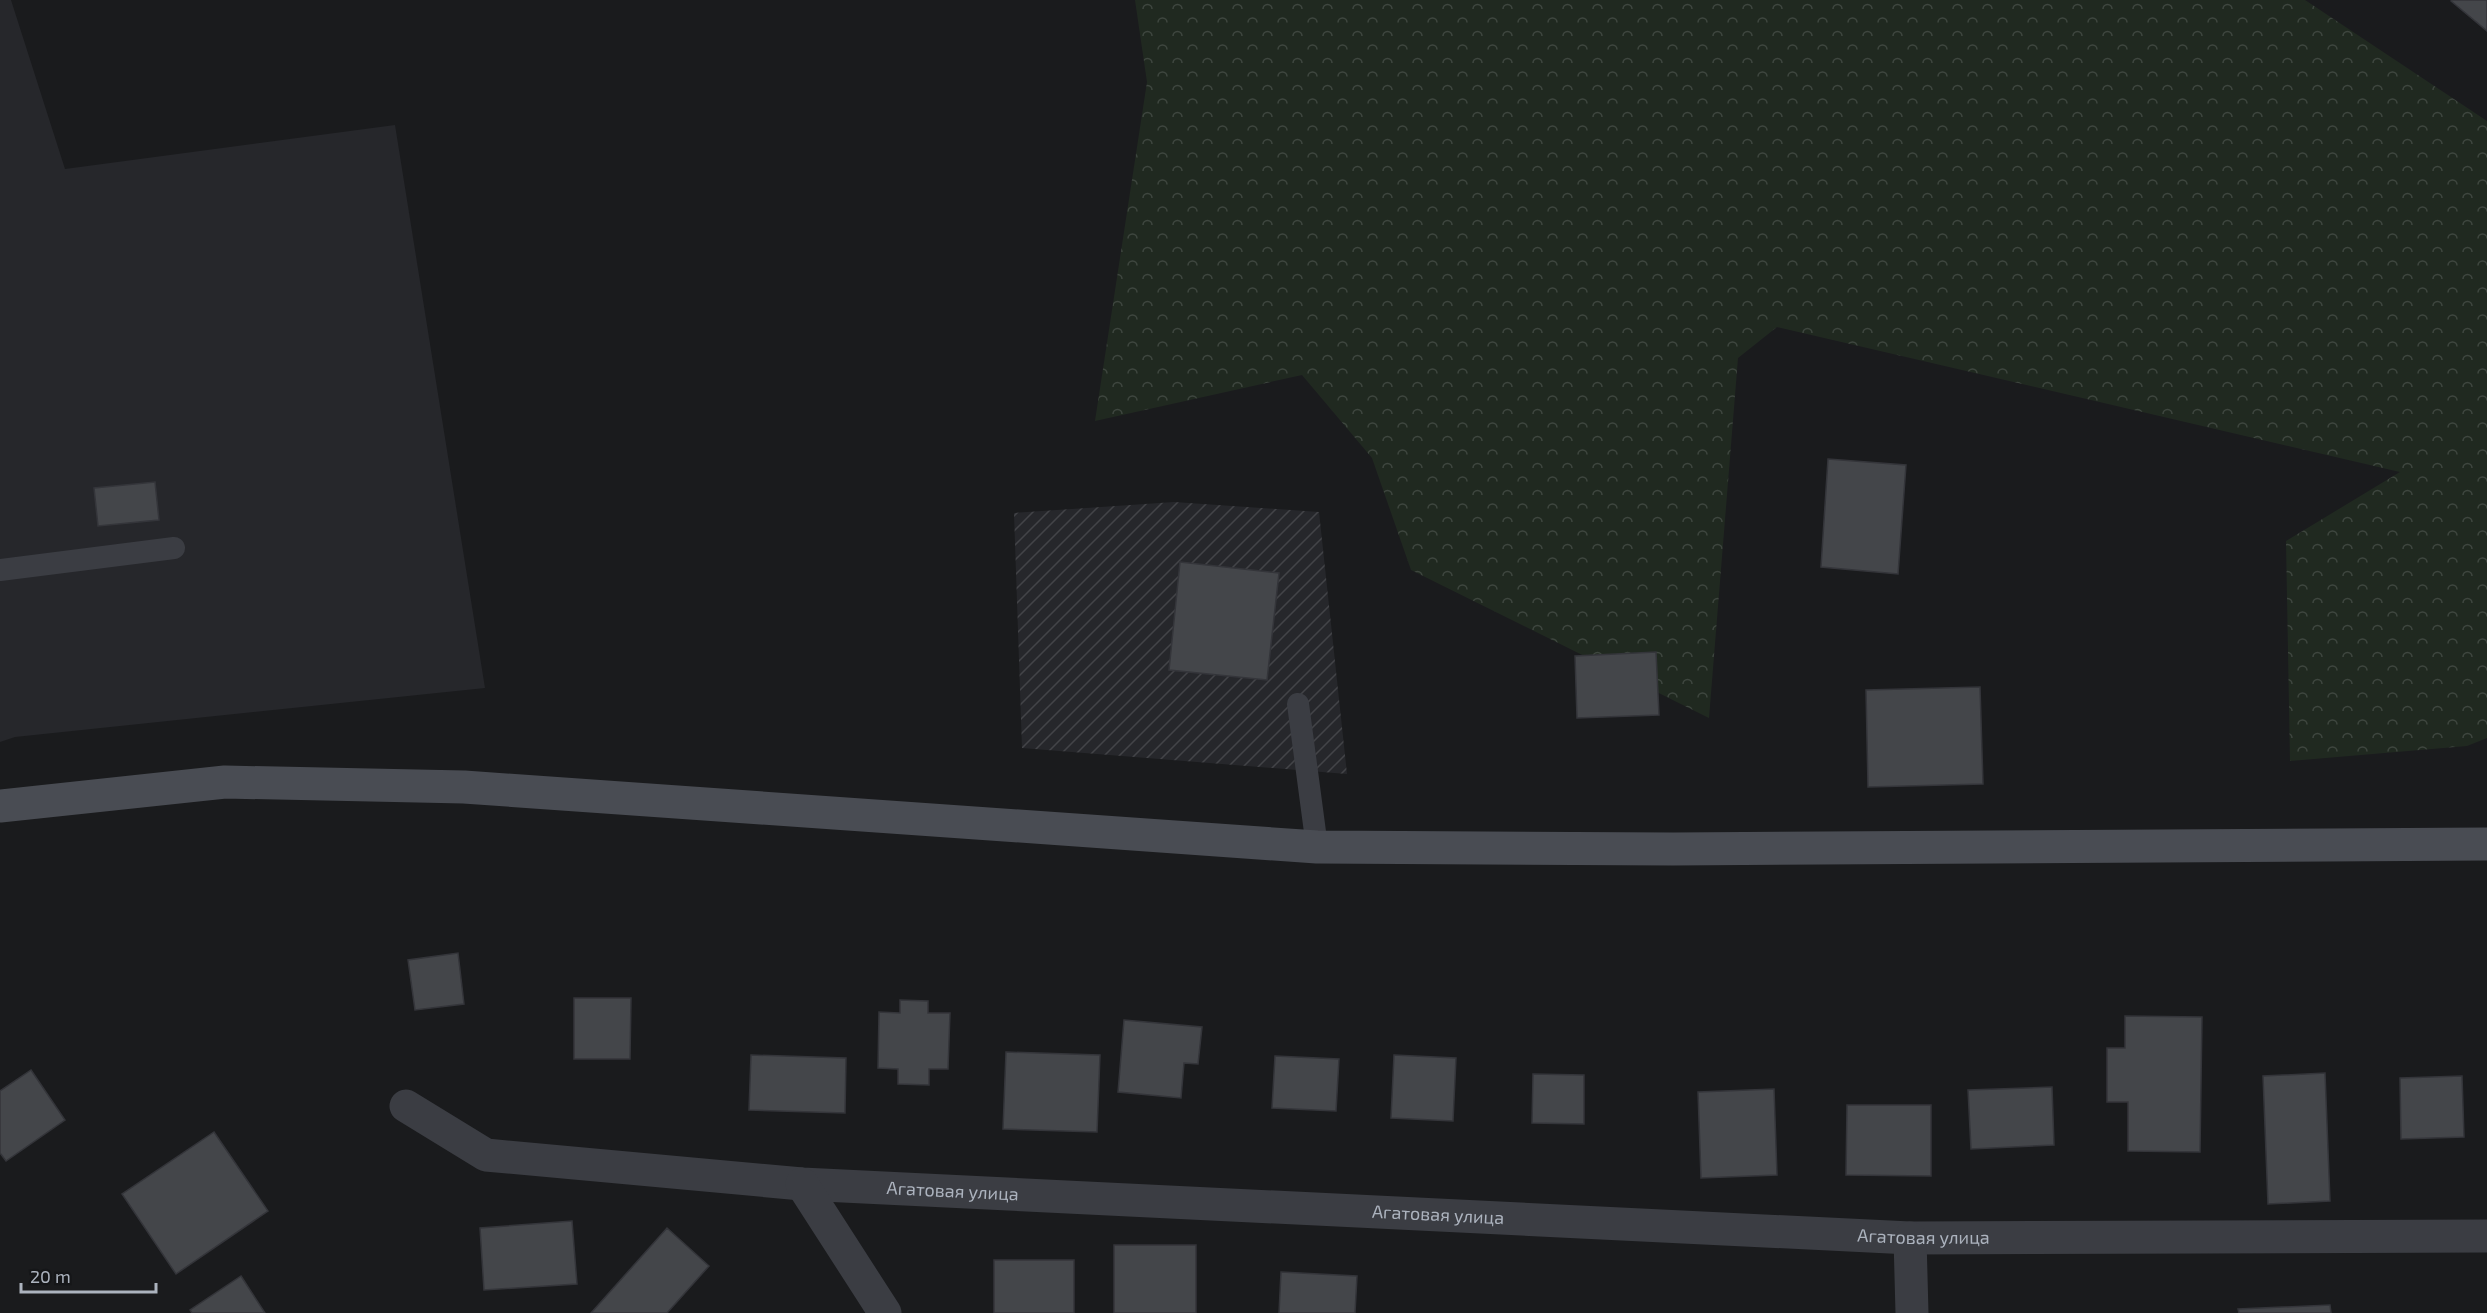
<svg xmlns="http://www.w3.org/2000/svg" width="2487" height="1313" viewBox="0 0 2487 1313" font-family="'Exo 2',sans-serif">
	<defs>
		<pattern id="industrial-furrows" width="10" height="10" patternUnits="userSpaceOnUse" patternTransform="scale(1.5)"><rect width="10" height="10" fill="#26272b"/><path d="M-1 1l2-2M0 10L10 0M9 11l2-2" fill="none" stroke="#434448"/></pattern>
		<pattern id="forest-crowns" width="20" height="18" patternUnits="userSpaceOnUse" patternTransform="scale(1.5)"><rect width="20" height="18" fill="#202920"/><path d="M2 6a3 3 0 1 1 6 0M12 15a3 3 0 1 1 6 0" fill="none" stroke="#3e463f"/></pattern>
	</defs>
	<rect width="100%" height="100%" fill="#1a1b1d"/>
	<path fill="#26272b" d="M0,0h11l54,169 330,-44 90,563 -470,49 -15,5z"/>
	<path fill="url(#industrial-furrows)" d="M1174,502l145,10 28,262 -325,-26 -8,-235z"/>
	<path fill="url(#forest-crowns)" d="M1135,0h1170l182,121v617l-20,8 -177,15 -4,-220 114,-69 -623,-145 -39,31 -29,360 -298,-148 -39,-112 -70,-83 -207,46 52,-339z"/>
	<path fill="#44464a" stroke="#34353a" stroke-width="1.5" d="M2487,0v31l-36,-30 1,-1z
		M1828,459l78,6 -8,109 -77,-7z
		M155,482l4,38 -61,6 -4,-38z
		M1180,562l99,11 -12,107 -98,-10z
		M1656,652l3,63 -82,3 -2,-62z
		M1980,687l3,97 -115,3 -2,-97z
		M458,953l6,51 -49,6 -7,-50z
		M574,998h57l-1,61h-56z
		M900,1000l28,1v12h22l-2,56h-19v16l-31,-1v-15l-20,-1 1,-56 21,1z
		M2125,1016l77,1 -2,135 -72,-1v-49h-21v-54h18z
		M1124,1020l78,7 -4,37 -14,-1 -3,35 -63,-6z
		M1006,1052l94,3 -3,77 -94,-3z
		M751,1055l95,3 -1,55 -96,-3z
		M1394,1055l62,3 -3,63 -62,-3z
		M1275,1056l64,3 -3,52 -64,-3z
		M31,1070l34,50 -59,41 -6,-8v-62z
		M2325,1073l5,128 -62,3 -5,-128z
		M1533,1074l51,1v49l-52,-1z
		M2462,1076l2,61 -63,2 -1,-61z
		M2052,1087l2,58 -83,4 -3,-59z
		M1774,1089l3,86 -76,3 -3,-86z
		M1847,1105h84v71l-85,-1z
		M214,1132l54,79 -92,63 -54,-80z
		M572,1221l5,63 -93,6 -4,-62z
		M667,1228l42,38 -42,47h-76z
		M1114,1245h82v68h-82z
		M994,1260h80v53h-80z
		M1281,1272l76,4 -2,37h-76z
		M241,1276l24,37h-73l-2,-3z
		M2330,1305l1,8h-92l-1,-4z"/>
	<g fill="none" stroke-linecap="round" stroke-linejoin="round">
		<path stroke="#3b3d43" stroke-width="22" d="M0,570l174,-22
			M1298,704l19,143"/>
		<g stroke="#3b3d43" stroke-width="33">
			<path id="s1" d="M406,1106l80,49 316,29 1108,54 577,-2"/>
			<path d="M802,1184l83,129"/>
			<path d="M1910,1238l2,75"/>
		</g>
		<path stroke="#494c53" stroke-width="33" d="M0,806l225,-24 239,5 853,60 356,2 814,-5"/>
	</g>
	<g text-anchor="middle" stroke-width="4.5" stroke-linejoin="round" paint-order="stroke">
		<g font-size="18" fill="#acb3be" stroke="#151618">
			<text dy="6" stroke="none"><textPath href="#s1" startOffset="562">Агатовая улица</textPath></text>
			<text dy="6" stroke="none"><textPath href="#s1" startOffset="1048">Агатовая улица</textPath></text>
			<text dy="6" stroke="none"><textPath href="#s1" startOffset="1534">Агатовая улица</textPath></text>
		</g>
	</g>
	<path d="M21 1283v9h135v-9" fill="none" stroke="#acb3be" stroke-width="3"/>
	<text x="30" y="1283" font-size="18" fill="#acb3be" stroke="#151618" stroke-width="4.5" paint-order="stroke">20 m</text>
</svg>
